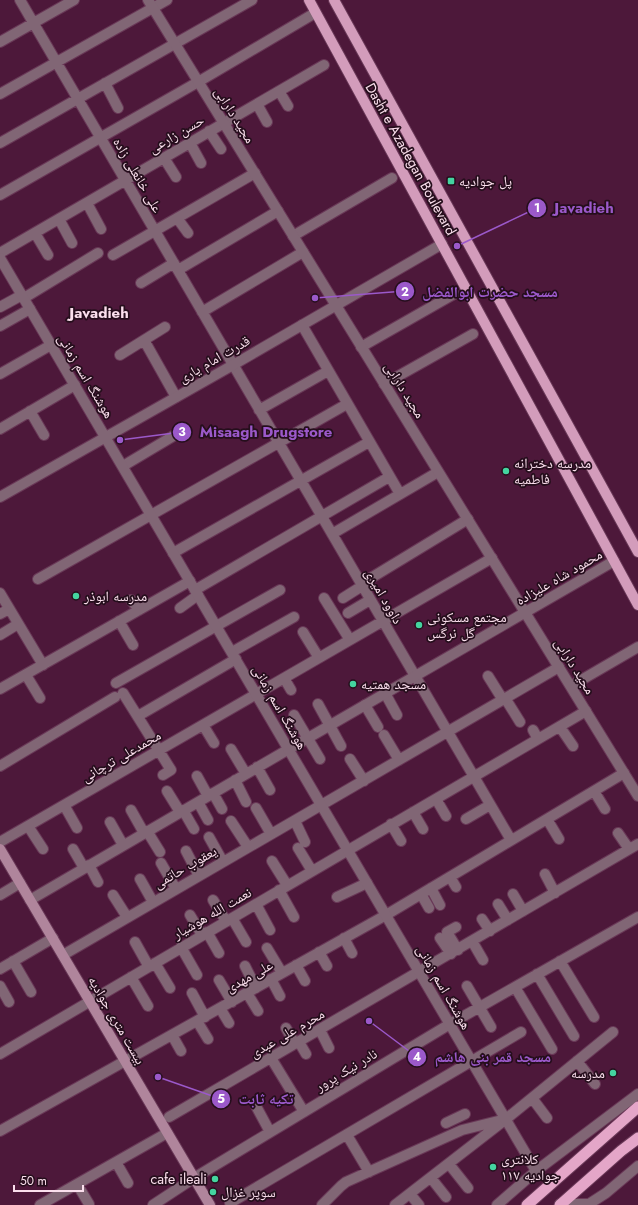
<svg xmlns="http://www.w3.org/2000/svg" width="638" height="1205" viewBox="0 0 638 1205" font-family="Jost,'Noto Naskh Arabic',sans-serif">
	<rect width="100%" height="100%" fill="#4d183a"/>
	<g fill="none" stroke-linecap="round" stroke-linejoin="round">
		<g stroke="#693857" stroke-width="12">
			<path id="minor" d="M20,0l491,840
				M0,42l74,-42
				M105,83l13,25
				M279,91l9,15
				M0,94l167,-94
				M257,104l10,18
				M209,131l12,18
				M0,143l252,-143
				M190,143l11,20
				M164,158l12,19
				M0,195l198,-113 117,-69
				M87,203l14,26
				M177,218l11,15
				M59,219l13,24
				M35,233l13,22
				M293,236l99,-58
				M0,253l324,-188
				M113,255l142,-82
				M178,270l100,-59
				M141,283l33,-20
				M24,298l74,-45
				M0,307l22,-12
				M202,312l101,-60
				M302,325l98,169
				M0,326l30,-17
				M144,340l32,57
				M361,347l93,-53
				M120,355l45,-28
				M0,374l51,-29
				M384,384l89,-50
				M259,410l69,-39
				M30,411l14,24
				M0,429l75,-44
				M123,466l52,-31
				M332,534l106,-62
				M173,553l196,-111
				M38,579l309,-175
				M361,584l107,-65
				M195,590l194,-113
				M0,593l43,72
				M324,598l26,42
				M343,598l19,-12
				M131,600l8,10
				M180,608l18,-13
				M348,613l22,-13
				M0,614l9,-5
				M119,621l14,24
				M303,632l16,26
				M0,635l18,-11
				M232,652l62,-35
				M26,675l14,23
				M488,676l15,24
				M284,678l7,12
				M116,683l164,-93
				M571,686l67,-39
				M0,689l190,-108
				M123,693l48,77 -8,5
				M385,693l12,22
				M505,698l15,24
				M318,704l23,42
				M365,705l13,22
				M294,715l26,44
				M138,716l98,-57
				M203,725l11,18
				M560,727l13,19
				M533,730l5,9
				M384,735l15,25
				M231,749l15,25
				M350,759l14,22
				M0,766l115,-69
				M257,767l13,23
				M197,776l11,20
				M235,780l11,22
				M167,791l13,21
				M594,791l11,18
				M213,793l9,16
				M436,799l10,17
				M198,802l10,18
				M64,805l13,23
				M256,808l15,26
				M131,810l13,23
				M183,810l11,19
				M413,812l10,17
				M466,819l24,-14
				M547,819l12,20
				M231,821l17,26
				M295,821l10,21
				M110,822l13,23
				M391,824l10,17
				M28,826l15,23
				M147,831l13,21
				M618,833l11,16
				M209,837l14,25
				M0,842l492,-284
				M298,848l14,23
				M73,849l11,19
				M186,851l13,25
				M272,861l15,24
				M161,863l15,26
				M89,865l9,17
				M545,874l10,19
				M450,877l6,10
				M140,879l13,23
				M431,888l9,17
				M279,890l15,27
				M421,894l8,14
				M513,894l10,17
				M0,895l20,-12
				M113,895l14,22
				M337,897l30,-14
				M30,900l259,-151
				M213,900l13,21
				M256,904l14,26
				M498,904l10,16
				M190,915l12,20
				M232,918l14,24
				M482,919l8,12
				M456,927l-9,5 11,18
				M207,932l12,21
				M344,938l8,15
				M440,938l11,16
				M472,941l11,19
				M135,942l14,25
				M181,947l16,28
				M267,948l15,25
				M319,952l8,14
				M63,955l496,-288
				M13,961l18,31
				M560,961l34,56
				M155,963l15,25
				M296,965l9,16
				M245,966l11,22
				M0,969l53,-31
				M537,974l37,62
				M131,977l17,29
				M271,979l9,17
				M219,980l13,22
				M0,986l9,16
				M467,986l24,41
				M515,987l37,62
				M192,993l13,24
				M247,993l11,18
				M220,1008l9,15
				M197,1021l11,18
				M286,1028l9,16
				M320,1030l9,18
				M172,1035l9,16
				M299,1042l7,12
				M0,1054l586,-343
				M271,1058l33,54
				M577,1061l18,23
				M532,1098l15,20
				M256,1106l14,26
				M169,1117l469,-273
				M446,1123l19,-9
				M0,1131l386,-216 238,-142
				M347,1135l22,37
				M116,1162l12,21
				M449,1164l19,24
				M536,1171l102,-77
				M431,1178l15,19
				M77,1184l12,20
				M410,1194l9,11
				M230,1203l291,-171
				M560,1204h29l17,-11 32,-27
				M40,1205l127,-72
				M153,1205l41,-27 256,-154 188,-107
				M322,1205l19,-19 5,-4 116,-52 40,-10
				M395,1205l111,-86 107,-87"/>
		</g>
		<g stroke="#693857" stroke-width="12">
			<path id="tertiary" d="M148,0l490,796
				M0,258l536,913 -39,34
				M0,497l233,-132 209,-121
				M289,749l325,-188"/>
		</g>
		<g stroke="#693857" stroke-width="12">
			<path id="secondary" d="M0,849l210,356"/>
		</g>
		<g stroke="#693857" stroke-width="12">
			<path id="primary" d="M309,0l329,605
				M334,0l304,552"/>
		</g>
		<g stroke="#693857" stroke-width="13">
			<path id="trunk" d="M527,1205l111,-98
				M560,1205l61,-54 17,-13"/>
		</g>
		<use href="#minor" stroke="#816675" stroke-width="10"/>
		<use href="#tertiary" stroke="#816675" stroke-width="10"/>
		<use href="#secondary" stroke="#b0859c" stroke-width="10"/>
		<use href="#primary" stroke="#d39cbb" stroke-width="10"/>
		<use href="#trunk" stroke="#e4a6c8" stroke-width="11"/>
	</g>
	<g fill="#44d4a0" stroke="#250e1c" stroke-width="1.5">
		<rect x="447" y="177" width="8" height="8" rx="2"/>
		<circle cx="506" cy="471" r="4"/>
		<circle cx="76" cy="596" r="4"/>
		<circle cx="419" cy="625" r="4"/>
		<circle cx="353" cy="684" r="4"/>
		<circle cx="613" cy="1073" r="4"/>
		<circle cx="493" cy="1167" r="4"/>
		<circle cx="215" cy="1179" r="4"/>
		<circle cx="213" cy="1192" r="4"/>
	</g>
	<g text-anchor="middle" stroke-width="3.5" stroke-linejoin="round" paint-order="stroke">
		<g font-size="14" fill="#fbdfed" stroke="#250e1c">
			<text transform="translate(235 115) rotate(58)" y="5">مجید دارابی</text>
			<text transform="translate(176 134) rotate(-30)" y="5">حسن زارعی</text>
			<text transform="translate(411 159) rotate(61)" y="5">Dasht e Azadegan Boulevard</text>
			<text transform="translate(138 175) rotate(60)" y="5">علی خانعلی زاده</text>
			<text transform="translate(214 359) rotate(-30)" y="5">قدرت امام یاری</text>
			<text transform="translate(86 376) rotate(59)" y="5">هوشنگ اسم زمانی</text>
			<text transform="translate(405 390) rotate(58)" y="5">مجید دارابی</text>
			<text transform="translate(559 577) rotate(-30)" y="5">محمود شاه علیزاده</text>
			<text transform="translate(384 596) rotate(60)" y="5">داوود امیری</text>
			<text transform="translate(575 666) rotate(58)" y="5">مجید دارابی</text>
			<text transform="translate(280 707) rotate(60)" y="5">هوشنگ اسم زمانی</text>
			<text transform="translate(121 756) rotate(-30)" y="5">محمدعلی ترچانی</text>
			<text transform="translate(185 867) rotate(-30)" y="5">یعقوب حاتمی</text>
			<text transform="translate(212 913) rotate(-30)" y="5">نعمت الله هوشیار</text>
			<text transform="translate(249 976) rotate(-29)" y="5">علی مهدی</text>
			<text transform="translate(444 987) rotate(60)" y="5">هوشنگ اسم زمانی</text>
			<text transform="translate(117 1020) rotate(60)" y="5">بیست متری جوادیه</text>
			<text transform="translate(287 1033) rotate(-30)" y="5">محرم علی عبدی</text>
			<text transform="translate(346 1070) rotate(-31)" y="5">نادر نیک پرور</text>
		</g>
		<g font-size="14" fill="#fbdfed" stroke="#250e1c" text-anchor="start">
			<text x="459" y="186">پل جوادیه</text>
			<text x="514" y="468">مدرسه دخترانه<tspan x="514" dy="16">فاطمیه</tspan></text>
			<text x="84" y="601">مدرسه ابوذر</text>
			<text x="427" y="622">مجتمع مسکونی<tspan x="427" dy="16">گل نرگس</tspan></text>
			<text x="361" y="689">مسجد همتیه</text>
			<text x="605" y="1078" text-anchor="end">مدرسه</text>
			<text x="501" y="1164">کلانتری<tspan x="501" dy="16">۱۱۷ جوادیه</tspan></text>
			<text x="207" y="1184" text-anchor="end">cafe ileali</text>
			<text x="221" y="1197">سوپر غزال</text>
		</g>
		<g font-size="15" font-weight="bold" fill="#fbdfed" stroke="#250e1c">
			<text x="99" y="318">Javadieh</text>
		</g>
	</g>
	<path fill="none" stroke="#9b59ca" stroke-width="1.5" d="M457 246L537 208M315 298L405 291M120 440L182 432M369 1021L417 1057M158 1077L221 1099"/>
	<g fill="#9b59ca" stroke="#250e1c" stroke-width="1.5">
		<circle cx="457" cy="246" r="4"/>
		<circle cx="315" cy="298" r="4"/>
		<circle cx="120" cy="440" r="4"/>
		<circle cx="369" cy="1021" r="4"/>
		<circle cx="158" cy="1077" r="4"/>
		<circle cx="537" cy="208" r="10"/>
		<circle cx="405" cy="291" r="10"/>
		<circle cx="182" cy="432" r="10"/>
		<circle cx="417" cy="1057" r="10"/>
		<circle cx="221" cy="1099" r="10"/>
	</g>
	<g font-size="12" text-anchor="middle" font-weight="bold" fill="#fff">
		<text x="537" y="212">1</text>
		<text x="405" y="296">2</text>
		<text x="182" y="436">3</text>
		<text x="417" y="1061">4</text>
		<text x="221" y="1103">5</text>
	</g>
	<g font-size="15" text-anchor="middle" font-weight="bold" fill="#9b59ca" stroke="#250e1c" stroke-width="3.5" stroke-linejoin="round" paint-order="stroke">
		<text x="584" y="213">Javadieh</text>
		<text x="490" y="297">مسجد حضرت ابوالفضل</text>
		<text x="266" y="437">Misaagh Drugstore</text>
		<text x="493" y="1062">مسجد قمر بنی هاشم</text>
		<text x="266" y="1104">تکیه ثابت</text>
	</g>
	<path d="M14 1185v6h69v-6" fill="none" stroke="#fbdfed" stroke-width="2"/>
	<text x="20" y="1185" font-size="12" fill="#fbdfed" stroke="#250e1c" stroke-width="3" paint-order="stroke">50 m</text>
</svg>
